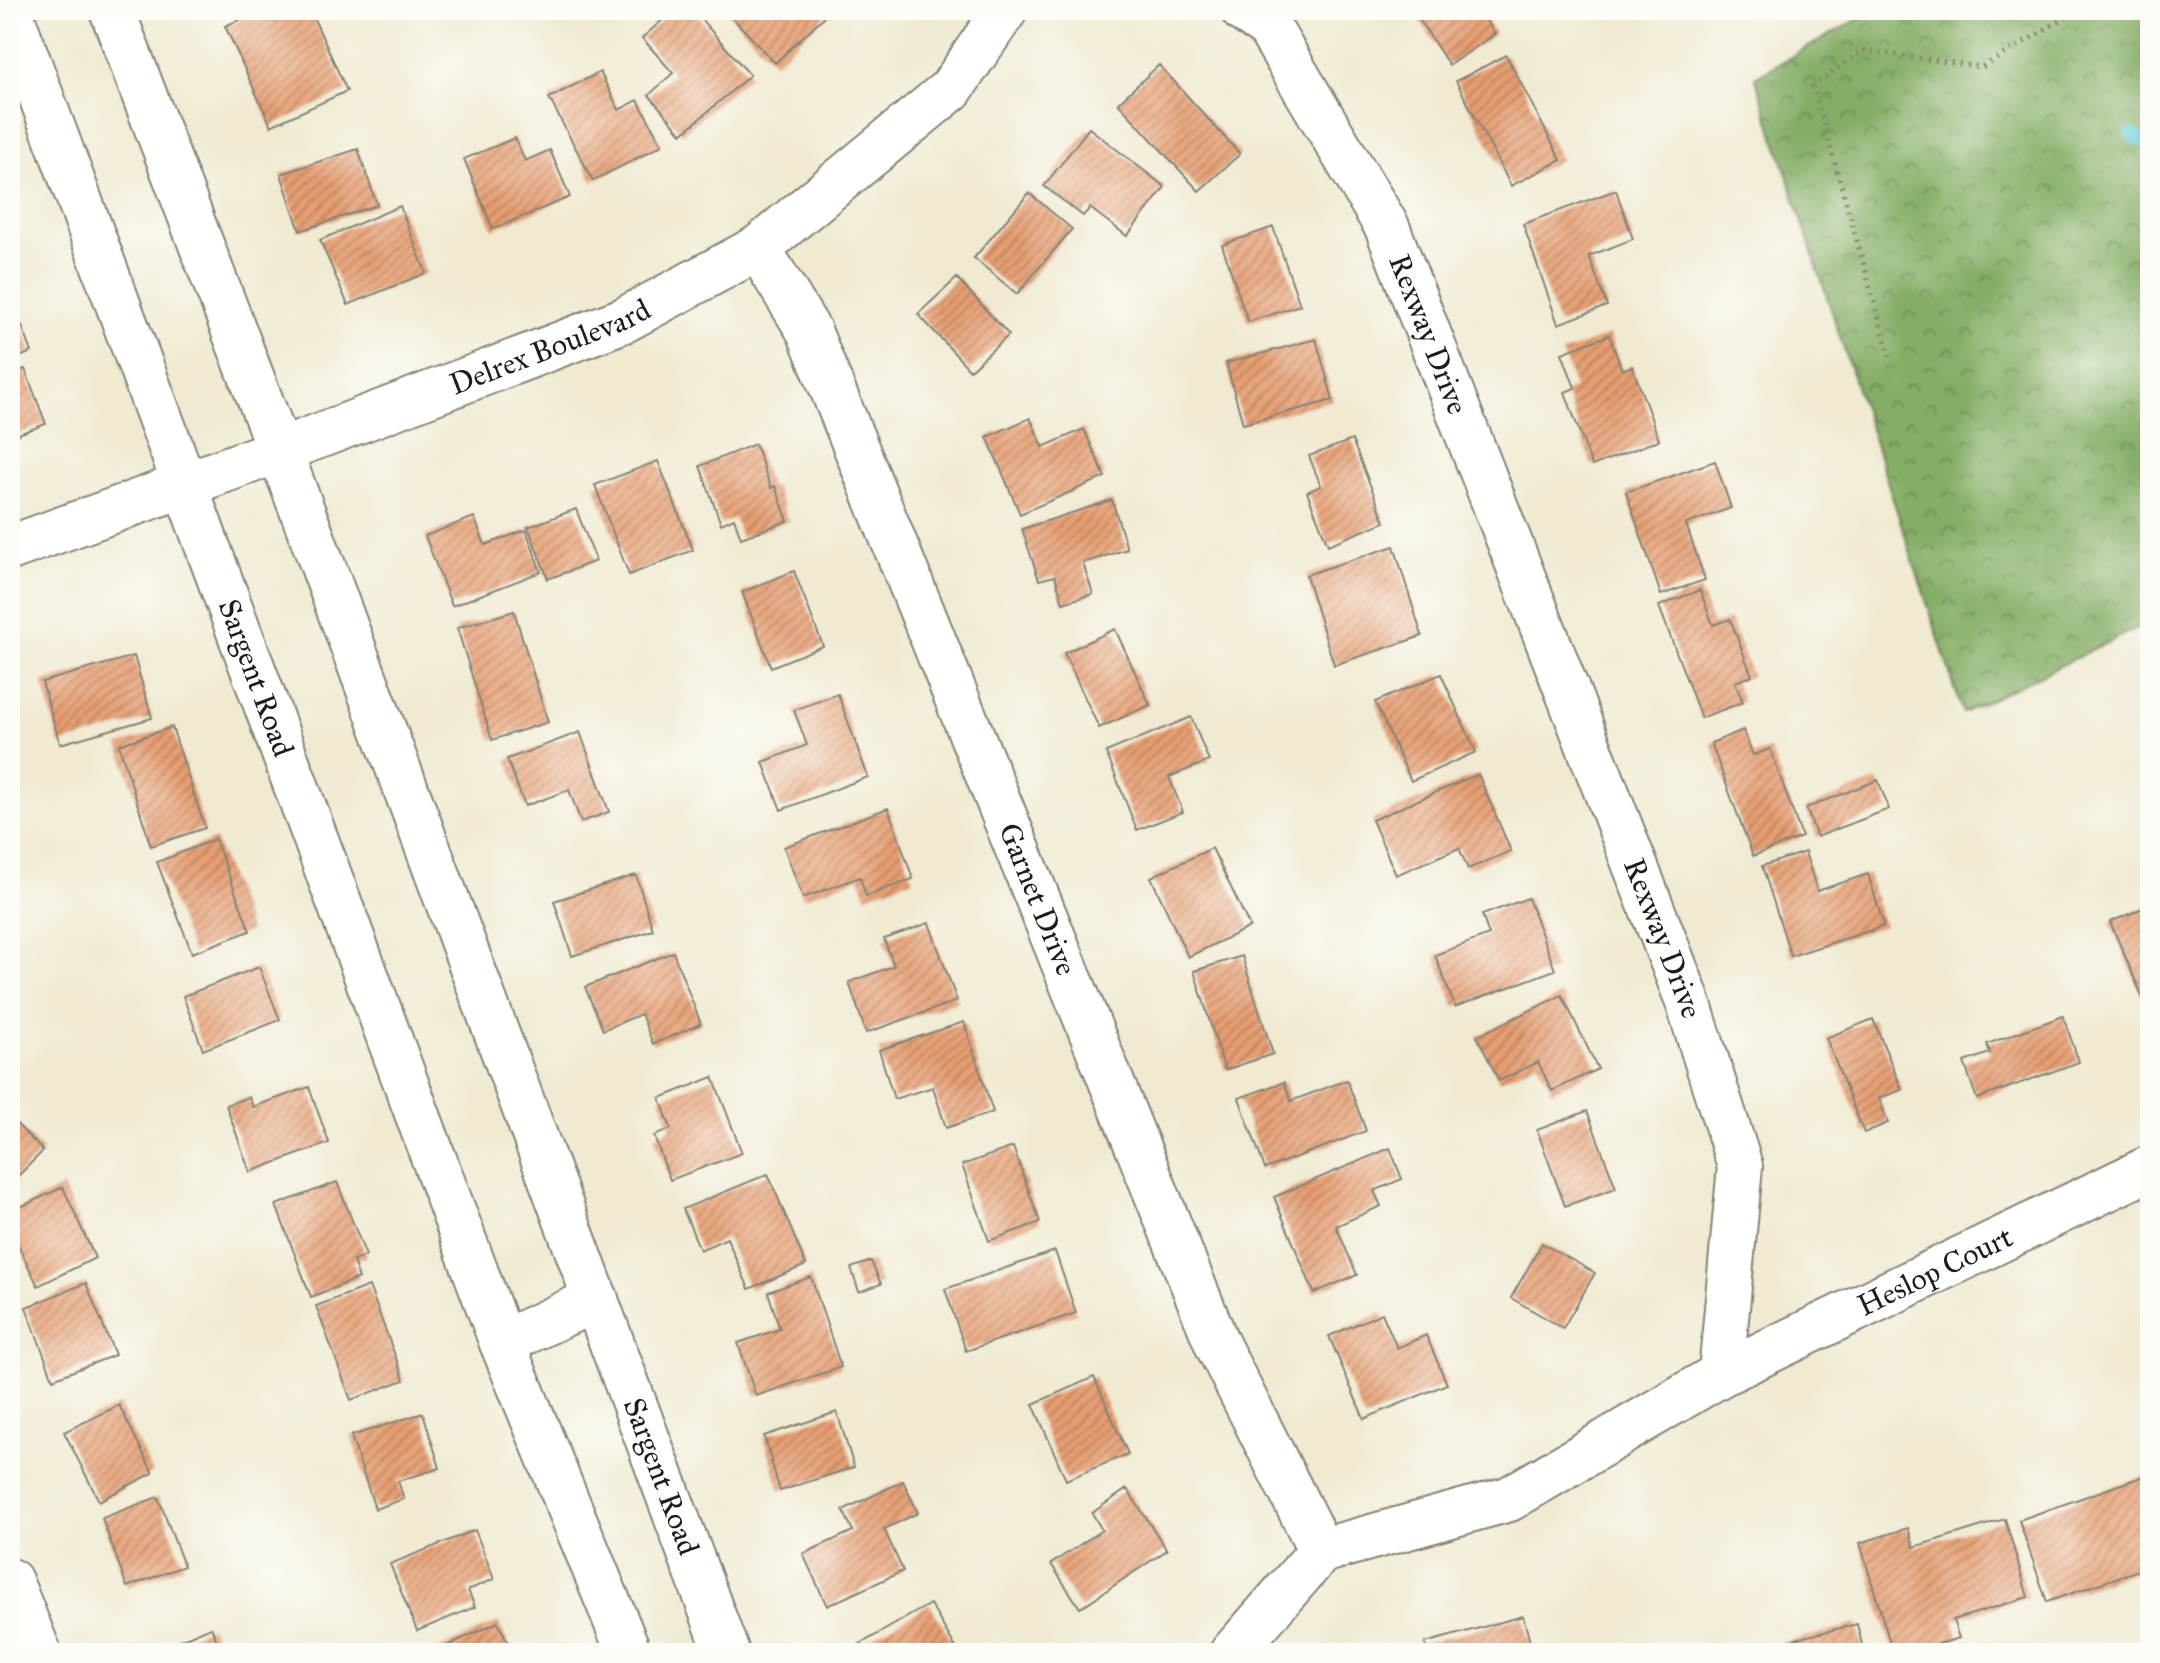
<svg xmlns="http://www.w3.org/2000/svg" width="2160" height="1663" viewBox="0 0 2160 1663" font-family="'IM FELL Great Primer',serif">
	<defs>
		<pattern id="forest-crowns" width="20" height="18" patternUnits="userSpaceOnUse" patternTransform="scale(2)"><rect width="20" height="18" fill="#84ad65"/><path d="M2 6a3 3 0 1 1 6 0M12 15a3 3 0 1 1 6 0" fill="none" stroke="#6b8c52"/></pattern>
		<pattern id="building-hatch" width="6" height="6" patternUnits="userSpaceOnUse" patternTransform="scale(2)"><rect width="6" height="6" fill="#e69e72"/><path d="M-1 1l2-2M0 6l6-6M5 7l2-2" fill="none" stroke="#ba805d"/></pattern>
	</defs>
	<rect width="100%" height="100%" fill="#fdfcf7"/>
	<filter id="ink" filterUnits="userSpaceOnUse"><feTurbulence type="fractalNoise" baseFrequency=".0125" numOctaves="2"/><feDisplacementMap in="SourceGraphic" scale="16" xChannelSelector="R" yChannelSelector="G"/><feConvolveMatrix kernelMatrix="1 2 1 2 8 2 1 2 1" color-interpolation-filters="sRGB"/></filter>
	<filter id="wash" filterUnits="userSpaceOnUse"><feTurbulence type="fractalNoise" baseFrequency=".006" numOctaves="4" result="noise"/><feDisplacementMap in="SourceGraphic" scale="32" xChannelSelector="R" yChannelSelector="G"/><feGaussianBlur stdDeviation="1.8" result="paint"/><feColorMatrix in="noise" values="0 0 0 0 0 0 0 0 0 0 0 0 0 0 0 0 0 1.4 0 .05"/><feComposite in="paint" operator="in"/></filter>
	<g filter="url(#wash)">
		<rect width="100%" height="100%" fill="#f0ead1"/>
		<path fill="url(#forest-crowns)" stroke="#506440" stroke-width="2" d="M1874,10h276v612l-187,91 -208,-636z"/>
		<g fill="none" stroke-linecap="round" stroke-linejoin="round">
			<path stroke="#5dcad5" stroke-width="14" d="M2132,135l18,10"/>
		</g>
		<g id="blocks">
			<path fill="url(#building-hatch)" d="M262,10h48l37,81 -76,35 -46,-100z
				M674,10h19l57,65 -68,59 -33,-39 24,-22 -31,-35z
				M725,10h106l-56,53z
				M1413,10h66l16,24 -46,31z
				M1506,55l55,105 -50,26 -55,-105z
				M1159,65l81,89 -41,37 -81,-88z
				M600,72l19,38 19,-10 24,45 -69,36 -44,-83z
				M1089,128l76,59 -38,49 -37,-28 -7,8 -39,-30z
				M515,138l10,23 25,-11 20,47 -77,32 -29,-70z
				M358,149l19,56 -77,26 -19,-57z
				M1616,190l17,49 -44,17 18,50 -49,18 -35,-100z
				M1029,193l43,36 -55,65 -43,-36z
				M400,206l26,67 -78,32 -28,-65z
				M1273,227l27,78 -52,17 -26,-77z
				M957,278l52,57 -39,35 -52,-56z
				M10,295l22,57 -22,9z
				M1609,335l13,35 10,-4 27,74 -67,26 -27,-74 10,-4 -13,-35z
				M1316,339l17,61 -90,24 -17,-61z
				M25,369l21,55 -36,13v-63z
				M1030,418l13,29 41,-18 21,48 -85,37 -33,-77z
				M1352,440l33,82 -57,23 -21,-53 14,-6 -12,-30z
				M755,444l16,44 4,-2 13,35 -47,17 -7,-20 -13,6 -21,-58z
				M658,461l35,89 -64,25 -34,-90z
				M1715,461l16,47 -45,16 19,56 -44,15 -35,-103z
				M1112,500l15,49 -44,14 10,31 -30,9 -8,-27 -16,4 -17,-51z
				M576,509l20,52 -48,18 -20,-52z
				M474,517l11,28 41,-15 15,42 -89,34 -27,-70z
				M1394,546l28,90 -88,29 -28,-90z
				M794,571l29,75 -52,21 -29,-75z
				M1700,590l13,35 17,-6 22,57 -17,6 8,20 -42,16 -42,-112z
				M514,611l34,111 -56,18 -35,-112z
				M1115,629l35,76 -51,23 -35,-75z
				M134,656l18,62 -92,26 -18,-62z
				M1441,674l35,78 -65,29 -36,-79z
				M838,694l30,83 -87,33 -18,-48 44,-17 -13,-35z
				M1191,717l18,44 -40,16 14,35 -46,18 -31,-78z
				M172,727l33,101 -54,18 -32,-101z
				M1743,730l10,25 17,-6 32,88 -49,19 -42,-113z
				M580,732l29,80 -28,10 -12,-32 -44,16 -18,-47z
				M1478,774l33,77 -43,18 -9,-21 -63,27 -24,-55z
				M1878,780l11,29 -72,28 -11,-29z
				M888,808l25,71 -47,17 -6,-19 -57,21 -19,-51z
				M215,839l35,92 -58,22 -35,-91z
				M1212,848l38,79 -62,30 -37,-80z
				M1805,852l12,39 51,-17 16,52 -93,30 -29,-90z
				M636,875l17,55 -81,26 -18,-55z
				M1528,898l27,72 -100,37 -20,-52 54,-20 -7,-20z
				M2150,905v109l-40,-92z
				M929,923l28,78 -91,32 -17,-51 45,-16 -10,-27z
				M673,952l28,72 -48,20 -12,-30 -38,16 -18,-43z
				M1242,956l31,98 -48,16 -31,-99z
				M259,967l21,53 -77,30 -20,-54z
				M1562,995l36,74 -46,22 -14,-29 -39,19 -22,-45z
				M2063,1016l16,46 -102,37 -13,-37 26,-9 -3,-9z
				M1873,1019l29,71 -23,8 9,25 -24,10 -38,-95z
				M964,1022l29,90 -47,16 -13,-41 -39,12 -15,-49z
				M713,1077l29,76 -72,27 -16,-44 17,-7 -11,-31z
				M1347,1080l19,51 -101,38 -26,-71 45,-16 7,19z
				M309,1087l20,56 -79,29 -24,-67 23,-8 4,10z
				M1587,1111l29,77 -51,18 -28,-76z
				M10,1117l33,34 -33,33z
				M1013,1147l27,75 -51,19 -27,-76z
				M1390,1148l12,31 -28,12 7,15 -45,20 21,49 -43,18 -40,-96z
				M768,1174l38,91 -57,24 -22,-51 -27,12 -17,-41z
				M337,1182l29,74 -13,5 6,17 -48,19 -35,-92z
				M63,1187l32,71 -57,28 -28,-58v-16z
				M1542,1243l53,30 -32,55 -52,-30z
				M1055,1251l21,62 -110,38 -21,-62z
				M871,1261l10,23 -22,8 -8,-24z
				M811,1277l30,90 -85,29 -18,-53 42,-14 -12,-37z
				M86,1283l29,72 -62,24 -27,-72z
				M369,1286l35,94 -53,20 -35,-94z
				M1382,1313l15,35 29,-13 21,49 -83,35 -35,-83z
				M1094,1377l34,77 -62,26 -33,-76z
				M119,1405l34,68 -54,28 -35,-69z
				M837,1412l17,55 -74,24 -16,-55z
				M423,1413l17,55 -42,13 6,18 -29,10 -24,-73z
				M2150,1474v92l-103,36 -28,-82z
				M903,1481l15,32 -34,16 19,42 -76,35 -24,-52 50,-23 -10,-21z
				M1127,1489l40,61 -87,58 -29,-44 51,-34 -10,-17z
				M158,1497l26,69 -57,21 -25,-69z
				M2005,1519l23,78 -75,23 6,18 -50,15h-16l-33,-110 48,-15 6,19z
				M475,1530l19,49 -26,11 7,17 -58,24 -27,-67z
				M930,1604l29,49h-108l-1,-3z
				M1523,1616l10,37h-106l-2,-10z
				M498,1622l15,31h-74l-1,-3z
				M1857,1624l7,29h-113v-3z
				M211,1627l11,26h-73z"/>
		</g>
	</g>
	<g filter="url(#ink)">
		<use href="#blocks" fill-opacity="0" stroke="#868376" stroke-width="2"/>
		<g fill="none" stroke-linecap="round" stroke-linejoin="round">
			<g stroke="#868376" stroke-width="48">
				<g id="minor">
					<path id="s1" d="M112,10l195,513 420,1130"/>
					<path id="s2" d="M1243,10l26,18 118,199 300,772 53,167 -19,208"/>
					<path id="s3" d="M10,12l492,1331 127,310"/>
					<path id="s4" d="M758,248l51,83 408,1013 104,207"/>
					<path d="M502,1343l94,-44"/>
					<path d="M10,1581l29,72"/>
					<path id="s5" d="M1232,1653l89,-102 188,-52 212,-125 429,-206"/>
				</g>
			</g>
			<g stroke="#868376" stroke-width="48">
				<g id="tertiary">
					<path id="s6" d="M10,548l306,-111 308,-117 134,-72 193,-159 54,-79"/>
				</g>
			</g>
			<path stroke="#868376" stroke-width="5" stroke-dasharray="2 6" stroke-linecap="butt" d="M1890,357l-77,-271 50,-36 119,17 96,-57"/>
			<use href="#minor" stroke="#fff" stroke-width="44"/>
			<use href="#tertiary" stroke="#fff" stroke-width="44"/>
		</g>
	</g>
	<g text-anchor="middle" stroke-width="6" stroke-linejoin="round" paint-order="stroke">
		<g font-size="30" fill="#1c1c1c" stroke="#fdfcf7">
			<text dy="10" stroke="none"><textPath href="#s2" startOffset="378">Rexway Drive</textPath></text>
			<text dy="10" stroke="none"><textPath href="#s6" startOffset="576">Delrex Boulevard</textPath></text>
			<text dy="10" stroke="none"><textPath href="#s3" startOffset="710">Sargent Road</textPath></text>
			<text dy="10" stroke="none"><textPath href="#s4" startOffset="710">Garnet Drive</textPath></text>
			<text dy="10" stroke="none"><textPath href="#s2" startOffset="1026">Rexway Drive</textPath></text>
			<text dy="10" stroke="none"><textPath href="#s5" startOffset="814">Heslop Court</textPath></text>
			<text dy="10" stroke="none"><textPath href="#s1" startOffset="1566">Sargent Road</textPath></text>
		</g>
	</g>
	<rect width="2160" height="1663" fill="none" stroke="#fdfcf7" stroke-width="40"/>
</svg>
